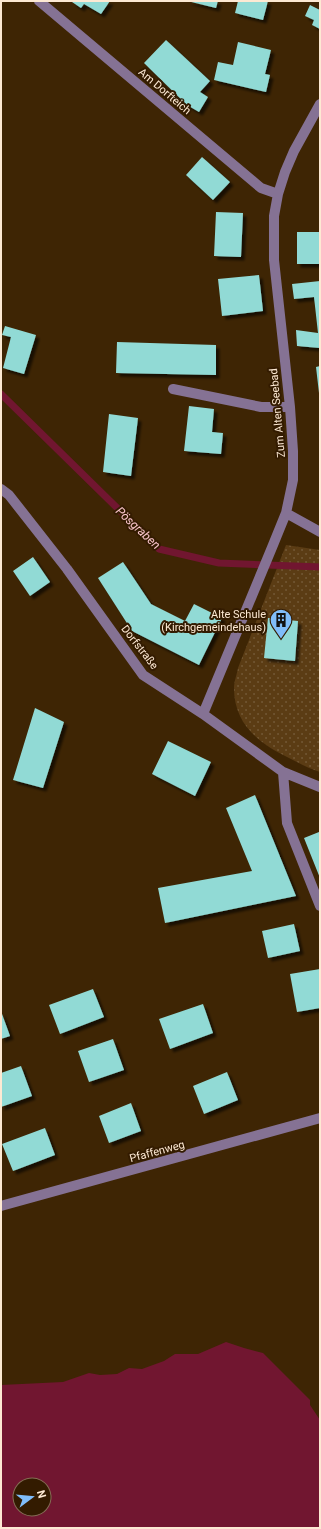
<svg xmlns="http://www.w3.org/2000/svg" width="321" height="1529" viewBox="0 0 321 1529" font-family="Roboto,sans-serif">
	<defs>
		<pattern id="grass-dots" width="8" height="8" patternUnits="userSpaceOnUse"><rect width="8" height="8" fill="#5b3c14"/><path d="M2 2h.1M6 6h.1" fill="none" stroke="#735835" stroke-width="1.8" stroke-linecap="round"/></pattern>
		<filter id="shadow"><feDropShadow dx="3.5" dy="3.5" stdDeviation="1" flood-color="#0009"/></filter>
	</defs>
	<rect width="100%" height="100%" fill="#3e2504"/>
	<path fill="url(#grass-dots)" d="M286,545l34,5v222c-10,-3 -21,-9 -31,-14 -29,-14 -55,-33 -55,-70 0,-6 3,-14 4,-20z"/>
	<path fill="#711630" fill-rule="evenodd" d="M226,1342l18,6 19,5 47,47v5l10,15v108h-319v-143l62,-3 26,-9 11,2 17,-1 12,-6 13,1 22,-8 11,-7h23zM20,1485h24v24h-24z"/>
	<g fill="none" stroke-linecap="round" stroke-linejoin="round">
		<path stroke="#711630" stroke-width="7" d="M1,394l158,155 60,14 101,4"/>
	</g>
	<path fill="#91dad5" filter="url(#shadow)" d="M73,1h37l-9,13 -17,-10 -3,4 -9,-6z
		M187,1h31l-2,7z
		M238,1h30l-5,19 -28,-7z
		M310,5l10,5v19l-8,-4 2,-5 -9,-4z
		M166,40l44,41 -10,11 8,5 -9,15 -12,-7 -43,-42z
		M238,42l33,8 -6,24 5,1 -4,17 -52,-12 4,-18 15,3z
		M202,157l28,25 -17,18 -27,-25z
		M216,212l27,1 -2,44 -27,-1z
		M297,232h23v32h-23z
		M259,275l4,36 -41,5 -4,-37z
		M320,281v67l-23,-2 -1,-16 22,3 -4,-36 -20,2 -2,-15z
		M5,326l31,9 -12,39 -21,-6 8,-31 -9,-2z
		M117,342l99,3v30l-100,-2z
		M320,366v27h-1l-3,-26z
		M189,406l25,3 -2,23 11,1 -2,21 -37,-3z
		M109,414l29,4 -7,58 -28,-4z
		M33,557l17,25 -20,14 -17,-25z
		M123,562l28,42 34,17 9,-17 28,14 -23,47 -67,-34 -34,-53z
		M268,618l30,3 -3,40 -31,-3z
		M35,708l29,14 -21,66 -30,-8z
		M168,741l43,21 -16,34 -43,-22z
		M255,795l41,101 -131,27 -7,-35 94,-17 -26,-63z
		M319,832l1,1v45l-16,-40z
		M294,924l6,27 -32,7 -6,-27z
		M320,969v39l-23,4 -7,-38z
		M93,989l11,28 -44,17 -11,-29z
		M203,1004l10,29 -43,16 -11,-30z
		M1,1011l9,25 -9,3z
		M113,1039l11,31 -35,12 -11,-31z
		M21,1066l11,30 -31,11v-34z
		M227,1072l11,28 -34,14 -11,-28z
		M131,1103l10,28 -32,12 -10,-27z
		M45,1128l10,27 -42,16 -11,-27z"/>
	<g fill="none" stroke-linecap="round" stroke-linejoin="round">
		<path stroke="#857294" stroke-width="10" d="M39,1l222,187 17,6
			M173,389l88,18h29
			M1,489l8,6 58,74 76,106 60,39 80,58 37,15
			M286,513l34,19
			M203,714l70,-169 13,-32 7,-33v-29l-3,-44 -16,-147v-44l4,-22 7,-22 9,-21 26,-47
			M283,772l4,51 33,83
			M1,1206l319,-88"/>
	</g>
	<defs>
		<g id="building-pin" transform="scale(1.15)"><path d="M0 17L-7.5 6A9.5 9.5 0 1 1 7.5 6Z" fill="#80bdfa" stroke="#331b00"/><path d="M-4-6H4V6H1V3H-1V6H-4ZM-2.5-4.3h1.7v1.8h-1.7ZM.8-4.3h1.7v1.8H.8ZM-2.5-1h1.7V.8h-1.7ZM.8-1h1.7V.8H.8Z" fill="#111"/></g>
	</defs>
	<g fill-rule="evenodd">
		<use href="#building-pin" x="281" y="620"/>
	</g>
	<g text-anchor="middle" stroke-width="4" stroke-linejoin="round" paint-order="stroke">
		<g font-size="11" fill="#fde9d3" stroke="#331b00">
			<text transform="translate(165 91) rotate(40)" y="4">Am Dorfteich</text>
			<text transform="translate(277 413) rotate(-95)" y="4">Zum Alten Seebad</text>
			<text transform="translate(140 647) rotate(52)" y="4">Dorfstraße</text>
			<text transform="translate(157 1151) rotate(-15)" y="4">Pfaffenweg</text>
		</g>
		<g font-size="11" fill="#fde9d3" stroke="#331b00" text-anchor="end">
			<text x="266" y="618">Alte Schule<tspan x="266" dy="13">(Kirchgemeindehaus)</tspan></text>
		</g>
		<g font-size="12" font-style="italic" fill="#fbc6cd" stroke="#331b00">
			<text transform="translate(138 528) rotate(43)" y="4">Pösgraben</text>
		</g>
	</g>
	<rect width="321" height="1529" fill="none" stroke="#fde9d3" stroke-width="4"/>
	<g transform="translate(32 1497) rotate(74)"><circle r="19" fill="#331b00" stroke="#846d54"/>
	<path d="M0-3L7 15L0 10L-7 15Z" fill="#80bdfa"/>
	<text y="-6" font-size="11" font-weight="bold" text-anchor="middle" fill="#fde9d3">N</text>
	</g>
</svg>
